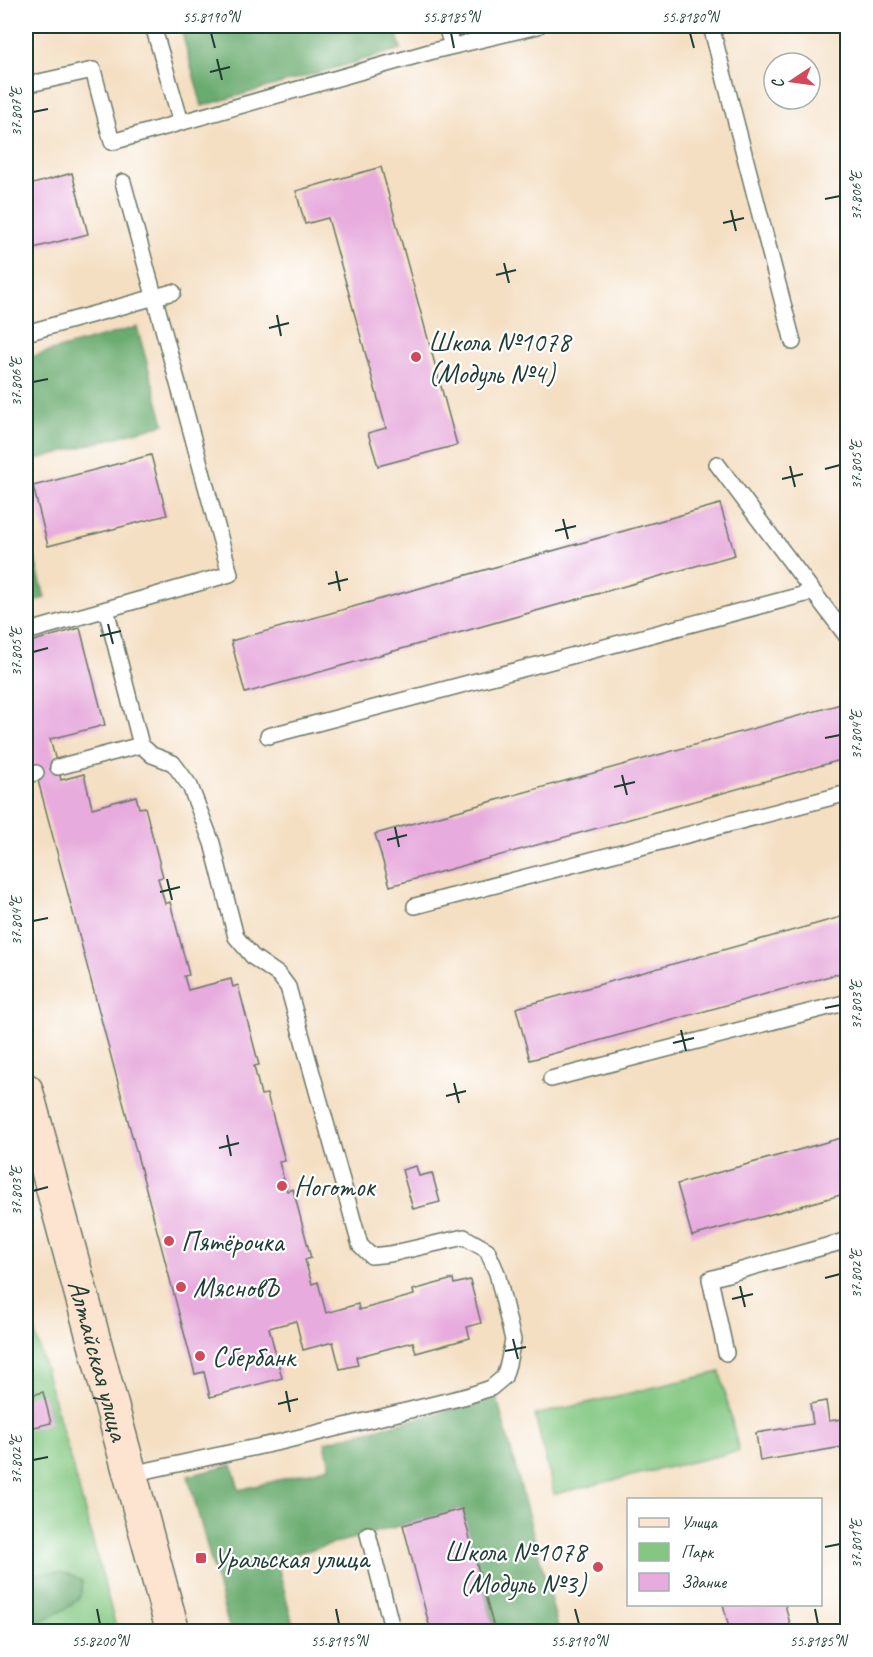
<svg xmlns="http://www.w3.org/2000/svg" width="873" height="1657" viewBox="0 0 873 1657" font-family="Caveat,sans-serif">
	<rect width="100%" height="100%" fill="#fff"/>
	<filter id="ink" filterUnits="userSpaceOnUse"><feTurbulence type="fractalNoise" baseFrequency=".0167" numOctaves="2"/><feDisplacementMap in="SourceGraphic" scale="12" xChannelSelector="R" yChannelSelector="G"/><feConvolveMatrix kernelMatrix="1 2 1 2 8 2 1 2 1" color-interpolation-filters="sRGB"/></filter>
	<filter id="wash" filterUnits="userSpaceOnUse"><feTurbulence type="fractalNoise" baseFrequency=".008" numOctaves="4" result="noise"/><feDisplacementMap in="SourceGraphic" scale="24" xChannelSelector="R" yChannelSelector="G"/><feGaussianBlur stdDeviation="1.35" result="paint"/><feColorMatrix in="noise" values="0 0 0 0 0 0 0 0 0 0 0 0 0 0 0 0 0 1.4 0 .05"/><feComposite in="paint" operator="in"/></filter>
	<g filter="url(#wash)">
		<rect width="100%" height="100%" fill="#f4dfc3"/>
		<path fill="#83c781" stroke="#51825a" stroke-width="1.5" d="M460,26h48l-32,8 -14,-4z
			M26,1301l51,181 40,149h-91z
			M720,1372l19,79 -185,43 -19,-79z"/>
		<path fill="#6aac6f" stroke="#447452" stroke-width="1.5" d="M195,26h200l6,23 -199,57 -21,-77z
			M137,327l27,97 -138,38v-104z
			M26,527l19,71 -19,5z
			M497,1398l62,233h-64l-33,-122 -186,50 17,65 -26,7h-37l-42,-155 44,-11 7,25 91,-23 -5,-25z
			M55,1572c10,0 19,3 27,9 4,25 -26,31 -43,41 -5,2 -8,6 -11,9h-2v-54l1,-2z"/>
		<g id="blocks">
			<path fill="#e7acdd" d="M381,167l76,278 -79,21 -10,-33 18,-5 -58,-210 -23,6 -9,-33z
				M72,173l16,61 -62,16v-64z
				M151,455l16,60 -119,31 -15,-60z
				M720,504l15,51 -490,138 -14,-52z
				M80,628l25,97 -55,14 11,41 23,-6 8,34 44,-12 3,12 6,-1 18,70 -5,1 7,26 5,-2 19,73 -5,1 4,14 43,-11 2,8 5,-2 21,80 -5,1 7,29 6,-1 18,67 -6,1 8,29 6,-2 18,69 -6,2 7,24 6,-2 8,31 32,-9 1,6 55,-15 -1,-5 40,-11 1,5 16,-4 11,43 -14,4 3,11 -54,15 -3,-11 -57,15 2,8 -18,4 -7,-27 -30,8 -7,-29 -27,7 13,50 -72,19 -6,-25 -9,2 -169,-639v-92z
				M848,702v56l-458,128 -15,-52z
				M848,915v56l-318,89 -14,-52z
				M848,1136v57l-156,43 -15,-52z
				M416,1166l3,10 13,-3 8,29 -27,7 -11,-39z
				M43,1392l8,31 -25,6v-32z
				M826,1401l3,20 19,-3v28l-88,15 -4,-28 57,-9 -3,-20z
				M462,1509l33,123h-64l-28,-107z
				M723,1604h62l7,28h-62z"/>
		</g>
	</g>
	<g filter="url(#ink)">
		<use href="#blocks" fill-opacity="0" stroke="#6a7666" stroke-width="1.5"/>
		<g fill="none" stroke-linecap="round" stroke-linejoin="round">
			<g stroke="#6a7666" stroke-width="18">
				<path id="lane" d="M153,26l28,96
					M446,26l6,20
					M711,26l82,316
					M30,84l63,-14 19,72 321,-91 105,-25
					M26,333l147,-41
					M717,464l131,174
					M106,609l35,136 11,10 21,8 17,23 22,57 24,94 17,20 26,18 9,12 72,258 11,11 19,-2 74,-17 23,13 10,23 16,67 -5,24 -4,13 -13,11 -24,8 -187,46 -149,32
					M26,632l204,-58 -107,-392
					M268,736l545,-144
					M58,767l83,-22
					M26,775l10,-2
					M415,906l433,-113
					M551,1079l297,-77
					M726,1353l-16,-74 138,-39
					M368,1534l25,98"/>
			</g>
			<g stroke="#6a7666" stroke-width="36">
				<g id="secondary">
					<path id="s1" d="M26,1090l147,542"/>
				</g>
			</g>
			<use href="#lane" stroke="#fff" stroke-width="15"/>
			<use href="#secondary" stroke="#fde4d1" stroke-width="33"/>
		</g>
	</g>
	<path fill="none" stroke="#1f3d34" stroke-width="2" d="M211,33l4,15M451,33l3,15M690,33l4,15M217,59l5,21M210,72l20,-5M33,112l15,-3M825,199l15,-3M731,210l5,21M723,223l21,-5M504,263l5,20M496,275l20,-5M277,315l4,21M269,328l20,-5M33,382l15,-3M790,466l5,21M825,469l15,-4M782,479l21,-5M563,519l5,20M555,531l21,-5M336,571l4,20M328,584l20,-5M108,624l5,20M100,636l21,-5M33,652l15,-4M825,738l15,-3M622,775l5,20M614,787l21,-5M395,827l4,20M387,840l20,-5M167,879l5,21M160,892l20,-5M33,921l15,-3M825,1008l15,-3M681,1030l5,21M673,1043l21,-5M454,1083l5,20M446,1096l20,-5M227,1135l4,21M219,1148l20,-5M33,1191l15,-4M825,1278l15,-4M740,1286l5,21M732,1299l21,-5M513,1339l5,20M505,1351l21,-4M286,1391l4,21M278,1404l20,-5M33,1460l15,-3M825,1547l15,-3M97,1609l3,15M336,1609l3,15M575,1609l4,15M815,1609l3,15"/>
	<g fill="#d1495b" stroke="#fff" stroke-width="2">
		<circle cx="416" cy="357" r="6"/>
		<circle cx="282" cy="1186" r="6"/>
		<circle cx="169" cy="1241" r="6"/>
		<circle cx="181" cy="1287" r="6"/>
		<circle cx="200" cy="1356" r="6"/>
		<rect x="195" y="1552" width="12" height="12" rx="3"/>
		<circle cx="598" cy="1567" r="6"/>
	</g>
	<g text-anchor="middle" stroke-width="4.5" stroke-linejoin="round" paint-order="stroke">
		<g font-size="28" fill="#1f3d34" stroke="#fff" text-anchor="start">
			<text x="428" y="351">Школа №1078<tspan x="428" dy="32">(Модуль №4)</tspan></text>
			<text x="294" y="1196">Ноготок</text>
			<text x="181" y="1251">Пятёрочка</text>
			<text x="193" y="1297">МясновЪ</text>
			<text x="212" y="1366">Сбербанк</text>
			<text x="586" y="1561" text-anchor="end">Школа №1078<tspan x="586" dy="32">(Модуль №3)</tspan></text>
			<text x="213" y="1568">Уральская улица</text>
		</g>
		<g font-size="28" fill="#1f3d34" stroke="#fff">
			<text dy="10" stroke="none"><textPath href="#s1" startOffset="280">Алтайская улица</textPath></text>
		</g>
	</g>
	<rect width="873" height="1657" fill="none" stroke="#fff" stroke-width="66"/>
	<rect x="627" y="1498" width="195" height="108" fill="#ffffff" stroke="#a5b1ae" stroke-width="1.5"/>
	<rect x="639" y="1518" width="30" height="9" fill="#fde4d1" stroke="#a5b1ae" stroke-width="1.5"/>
	<text x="681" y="1528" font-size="18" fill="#1f3d34">Улица</text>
	<rect x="639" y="1543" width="30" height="18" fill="#83c781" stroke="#a5b1ae" stroke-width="1.5"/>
	<text x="681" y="1558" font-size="18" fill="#1f3d34">Парк</text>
	<rect x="639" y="1573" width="30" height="18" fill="#e7acdd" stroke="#a5b1ae" stroke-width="1.5"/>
	<text x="681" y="1588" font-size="18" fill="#1f3d34">Здание</text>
	<g transform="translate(792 81) rotate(257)"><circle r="28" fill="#ffffff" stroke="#a5b1ae" stroke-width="1.5"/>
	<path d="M0-4.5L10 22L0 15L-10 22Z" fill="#d1495b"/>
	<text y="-9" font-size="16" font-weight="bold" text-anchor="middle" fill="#1f3d34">С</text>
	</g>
	<rect x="33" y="33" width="807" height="1591" fill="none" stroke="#1f3d34" stroke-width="2"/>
	<g font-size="15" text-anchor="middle" fill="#1f3d34">
		<text x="211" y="22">55.8190°N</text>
		<text x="451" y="22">55.8185°N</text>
		<text x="690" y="22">55.8180°N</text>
		<text transform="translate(16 112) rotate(-90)" y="5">37.807°E</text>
		<text transform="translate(856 196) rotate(-90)" y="5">37.806°E</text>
		<text transform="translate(16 382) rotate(-90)" y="5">37.806°E</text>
		<text transform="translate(856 465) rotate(-90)" y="5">37.805°E</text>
		<text transform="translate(16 652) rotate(-90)" y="5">37.805°E</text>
		<text transform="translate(856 735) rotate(-90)" y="5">37.804°E</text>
		<text transform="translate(16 921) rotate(-90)" y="5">37.804°E</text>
		<text transform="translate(856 1005) rotate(-90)" y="5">37.803°E</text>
		<text transform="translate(16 1191) rotate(-90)" y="5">37.803°E</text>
		<text transform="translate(856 1274) rotate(-90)" y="5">37.802°E</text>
		<text transform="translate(16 1460) rotate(-90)" y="5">37.802°E</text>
		<text transform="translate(856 1544) rotate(-90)" y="5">37.801°E</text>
		<text x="100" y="1646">55.8200°N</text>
		<text x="339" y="1646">55.8195°N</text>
		<text x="579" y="1646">55.8190°N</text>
		<text x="818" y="1646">55.8185°N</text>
	</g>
</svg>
